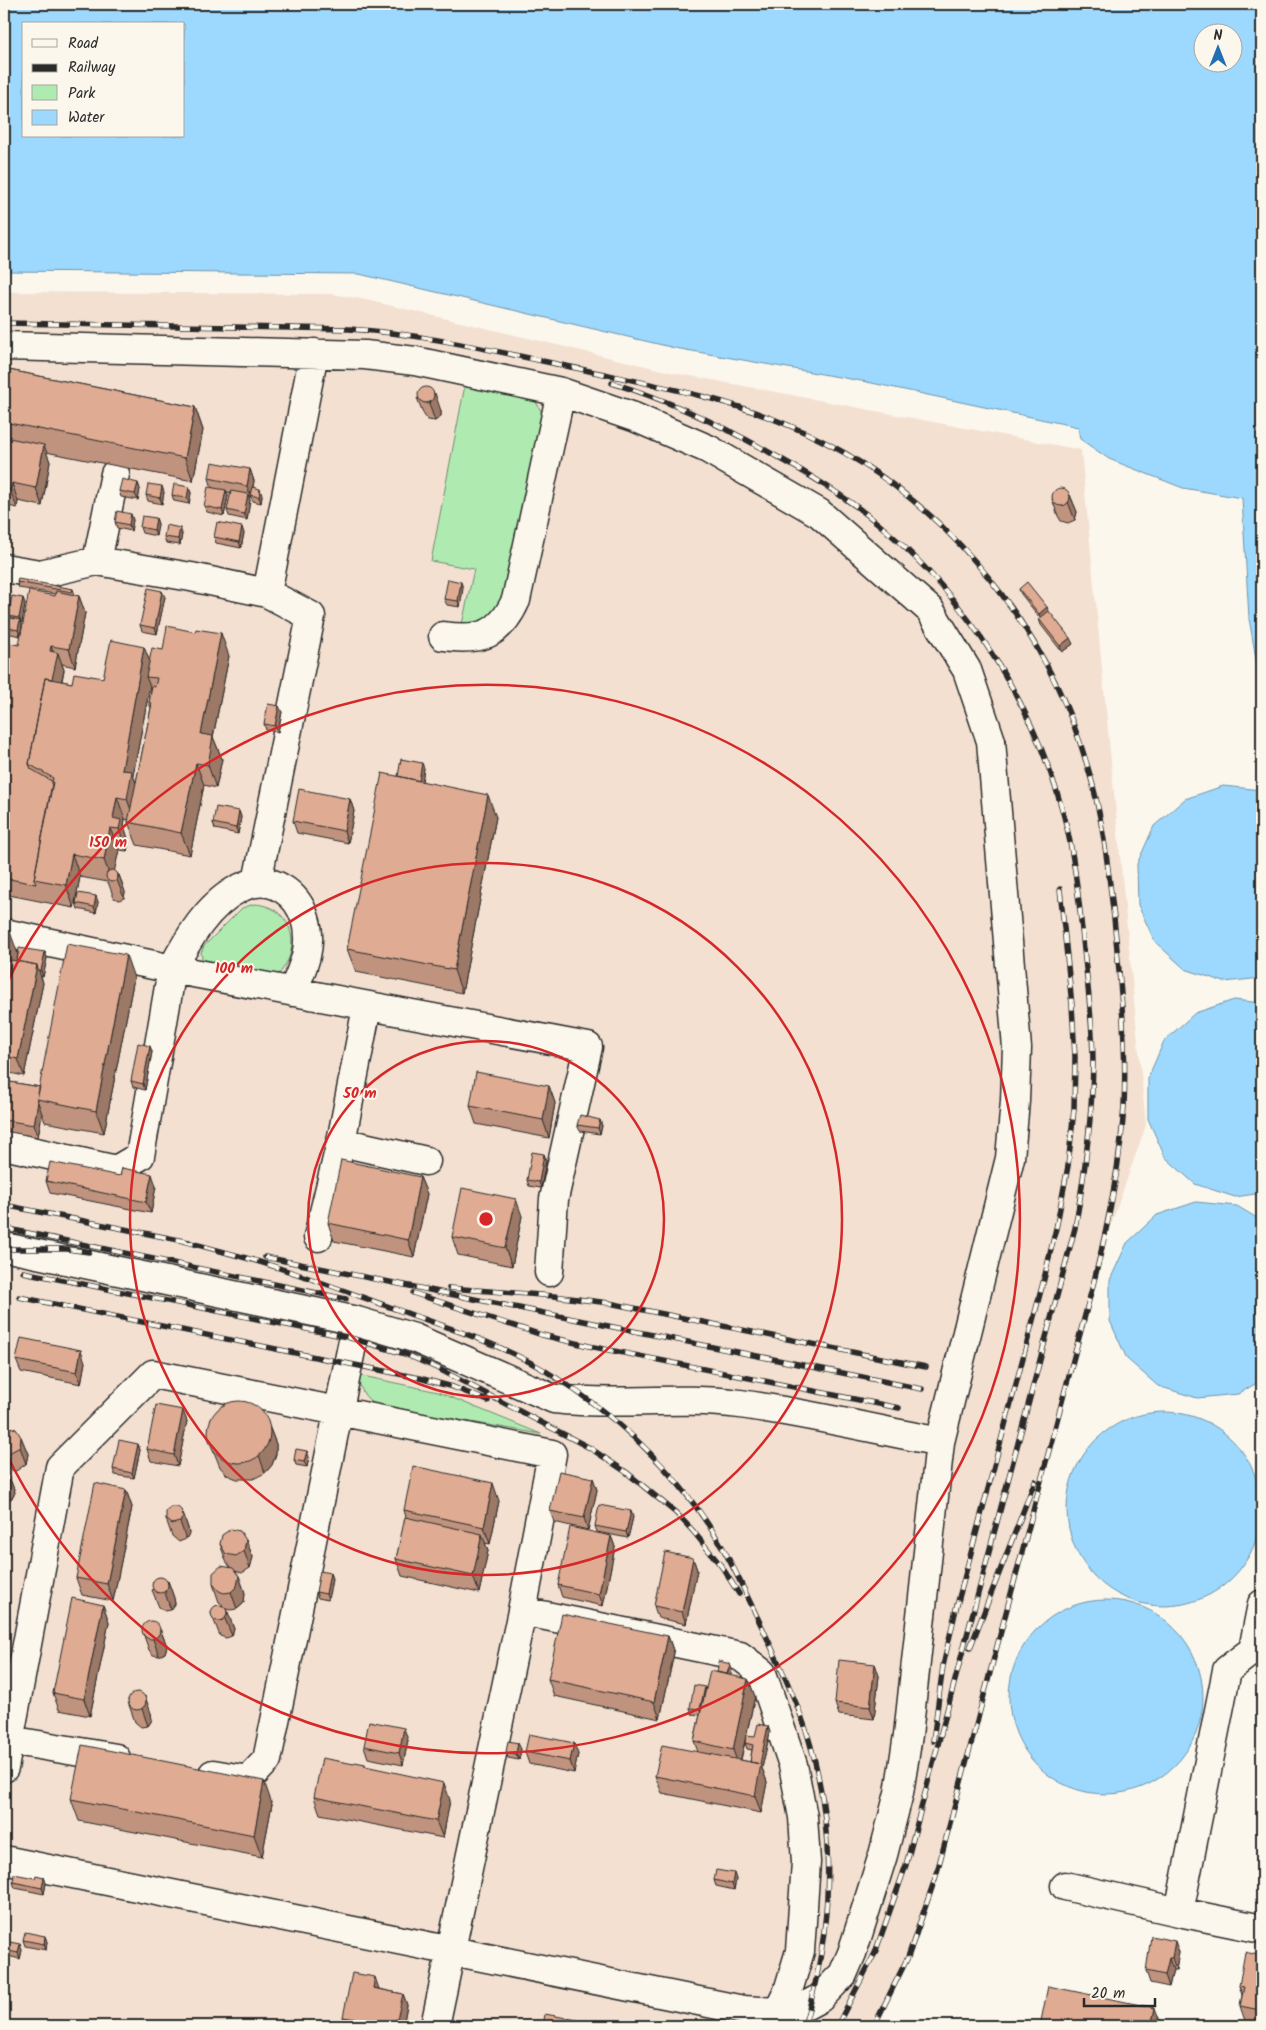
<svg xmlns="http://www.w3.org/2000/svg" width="1266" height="2030" viewBox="0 0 1266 2030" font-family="Kalam,sans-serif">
	<rect width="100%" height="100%" fill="#fbf7ec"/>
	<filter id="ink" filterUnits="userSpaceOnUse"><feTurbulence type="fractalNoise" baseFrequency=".02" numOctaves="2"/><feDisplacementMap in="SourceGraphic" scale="10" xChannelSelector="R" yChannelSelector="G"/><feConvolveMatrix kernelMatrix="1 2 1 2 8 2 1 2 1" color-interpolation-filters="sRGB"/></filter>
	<g filter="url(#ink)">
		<path fill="#f3e0d1" d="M4,292l328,2 35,6 308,73 406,77 65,675 -49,140 -47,174 -112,429 -34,98 -34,60h-866z"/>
		<path fill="#afebb1" stroke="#6d8b6e" d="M465,385l70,15 7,13 1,6 -40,185 -18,19 -24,6 13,-60 -43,-8z
			M254,904c42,2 50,51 19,75l-69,-13 -3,-13 3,-7 38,-38z
			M358,1375l80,17 103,42 -163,-28c-14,-8 -18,-16 -20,-31z"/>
		<path fill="#9dd9fe" stroke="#6f93aa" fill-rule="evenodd" d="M4,4h1258v690l-13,-76 -7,-120 -59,-10 -74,-29 -29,-20 -2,-12 -211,-45 -192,-34 -316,-74 -355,-3zM24,24h160v112h-160zM1204,32h30v30h-30z
			M1223,786l39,4v188l-38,4 -39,-13 -30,-27 -17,-37 -1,-41 17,-38 31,-27z
			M1234,1000l28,3v190l-27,4 -40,-13 -30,-27 -17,-38v-41l16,-37 31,-28z
			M1196,1202l41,4 25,15v159l-24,14 -41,4 -39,-12 -31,-27 -17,-38v-41l17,-37 30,-28z
			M1067 1509a97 97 0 1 1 194 0a97 97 0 1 1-194 0Z
			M1009 1697a97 97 0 1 1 194 0a97 97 0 1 1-194 0Z"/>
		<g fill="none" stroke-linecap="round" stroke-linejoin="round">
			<g stroke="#2b2b2b" stroke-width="31">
				<path id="minor" d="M4,346l361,9 50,6 146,31 73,25 74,32 111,64 111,97 37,60 24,71 26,307 -2,53 -5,57 -70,284 -32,293 -9,58 -16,62 -31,98 -9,21 -23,24 -13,7 -29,7 -35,-2 -739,-150
					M97,561l18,-87
					M4,568l36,6 57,-13 94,16 76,16 44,23 -54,266
					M267,593l47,-240
					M443,636c37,5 57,0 73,-36l45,-208
					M4,933l168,36 416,78 -34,152 -5,73
					M341,1142l85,19
					M4,1145l112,25 24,-14 32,-187c16,-30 36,-65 68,-81 14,-7 29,-8 43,1 22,14 29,42 23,67 -3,12 -9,24 -13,36
					M318,1237l23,-95 26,-135
					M4,1247l353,74 57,17 140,61c62,7 124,-3 186,5 67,9 134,25 200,38
					M1262,1604l-9,46 -26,20 -48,242 83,17
					M522,1611l218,45 22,17 31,92 10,52 3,45 -6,89 -12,40 -10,21
					M9,1740l107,18
					M4,1768l56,-301 93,-93 399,80 -30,157 -87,415
					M213,1774l35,6 19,-20 90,-439
					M1065,1886l114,26"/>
			</g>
			<use href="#minor" stroke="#fbf7ec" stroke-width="28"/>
			<g stroke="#2b2b2b" stroke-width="5.5">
				<path id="rail" d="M4,323l345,6c80,5 158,25 236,41 68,15 138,27 203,55 145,60 257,193 300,343 15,49 20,100 26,150 6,63 13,125 10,188 -4,61 -16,120 -31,179l-157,591 -28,81 -34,69
					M612,383c57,17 111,43 162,72 38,21 74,43 107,71 91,77 158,187 186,302 9,40 13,82 17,122 4,38 9,76 9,113 -1,56 -8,110 -18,165l-169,637 -31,88 -38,73
					M4,1205l185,37
					M4,1228l342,71
					M183,1241c33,9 67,17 99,28 40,13 79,28 119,42 48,17 99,33 143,59 70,43 128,96 171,165 19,30 32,62 47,92 16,35 33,69 45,106 30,95 26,198 -3,293
					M4,1249h63l22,3
					M265,1257l657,132
					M23,1272l324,65 58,17 34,15 151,79 36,24 50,41 17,18 29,36 17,27
					M449,1288l105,8 55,7 317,64
					M413,1293l129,42 47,11 310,62
					M19,1297l400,81 34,9 35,14
					M970,1648l65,-167
					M933,1741l10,-75 13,-57 88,-330 13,-55 11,-58 6,-57 1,-52 -3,-52 -12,-116"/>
			</g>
			<use href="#rail" stroke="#fbf7ec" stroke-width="4" stroke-dasharray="11" stroke-linecap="butt"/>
		</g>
		<path fill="#c0937e" stroke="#2b2b2b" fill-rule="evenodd" d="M4,369l191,38 8,23 -10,51 -147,-29 4,10 -8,44 -24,-5 -1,7 -13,-3z
			M417,398l24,13v5l-6,5 -7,-1 -4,-5z
			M250,469l4,12 -1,6 9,8 -1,8 -8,-2 -2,-4h-2l1,3 -3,20 -18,-4 -2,-6 4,-17 -4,-1 1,4 -4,20 -17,-4 -3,-6 8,-18 -3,-10z
			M138,483l2,6 -2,11 -17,-3 -2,-6z
			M189,487l2,6 -2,11 -15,-3 -2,-6z
			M164,492l-2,12 -14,-3 -2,-6z
			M1070,495l7,17 -2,8 -7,3 -7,-2 -3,-5 -6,-17z
			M131,514l2,6 -2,11 -14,-3 -2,-6z
			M156,518l2,6 -2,12 -14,-3 -2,-6z
			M180,528l2,6 -2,11 -14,-2 -2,-6z
			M244,533l-3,15 -25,-5 -2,-6z
			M17,582l56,7 2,6 4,1 6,17 -10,54 -13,-3 2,6 -2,11 10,2 31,-5 46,-18 14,-10 66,6 -16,81 9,22 -6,29 -12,-3 -14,70 -53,-10 -9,-23 1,-2 -4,-1 -1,7 5,16 -2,9 -8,-1 -5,20 5,5 6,17 -1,6 -5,2 -5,-2 -6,-16 -28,-5 -6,31 -70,-14v-251l15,2 36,-49v-2l-36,-6zM150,686l1,4 -2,13 2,5 -15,75 -3,-8z
			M463,588l-3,19 -13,-2 -3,-6z
			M1019,589l28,18 1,5 25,32 -11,8 -21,-27 -2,-6 1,-1 -19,-24z
			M165,597l-8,37 -15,-3 -2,-6z
			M23,598l2,6 -4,19 -1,13 -13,-3 -3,-6 5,-10 -1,-1z
			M282,712l-4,20 -12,-2 -2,-6z
			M424,768l-2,13 74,36 -34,176 -106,-21 -9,-23 51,-173z
			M350,799l4,12 -6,32 -51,-10 -4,-12z
			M239,811l2,6 -3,17 -23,-5 -2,-6z
			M96,896l2,6 -2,11 -18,-4 -2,-6z
			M4,930l14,24 27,-2 2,6 -4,19 -2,-1 2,7 -19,93 -14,-3 -1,5 -5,-1z
			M134,978l-30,155 -59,-11 -3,-8 -4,23 -34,-6v-50l36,6z
			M150,1046l2,6 -7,38 -12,-3 -2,-6z
			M549,1086l6,17 -6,35 -73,-14 -6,-18z
			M600,1120l2,6 -2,8 -20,-3 -3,-6z
			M544,1154l2,6 -5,28 -12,-2 -2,-6z
			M420,1177l7,17 -13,63 -80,-16 -6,-18z
			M46,1181l110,5 -5,27 -101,-20z
			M522,1216l-10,50 -54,-11 -6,-18z
			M16,1360l69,2 -4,22 -60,-12z
			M187,1421l-9,45 -27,-5 -4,-12z
			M269,1426l7,18v10l-4,11 -7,8 -12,6h-16l-10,-4 -7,-8 -12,-30z
			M4,1428l17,9 7,17 -2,10 -10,7 -8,-2 -4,-7z
			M138,1444l2,6 -6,28 -19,-3 -2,-6z
			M309,1457l-2,10 -11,-2 -2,-5z
			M4,1469l4,5 7,18 -2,5 -4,3 -5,-1z
			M593,1478l4,12 -9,40 -34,-8 -4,-11z
			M126,1490l6,17 -19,94 -31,-6 -6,-17z
			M499,1501l-9,43 -5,-1 3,8 -9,42 -77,-17 -6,-17 10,-42 -2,-7z
			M182,1511l6,17 1,6 -3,5 -7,3 -7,-6 -6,-17z
			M633,1517l-5,21 -31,-6 -2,-6z
			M611,1536l4,11 -12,59 -41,-9 -4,-12z
			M246,1540l7,17 -3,11 -8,5 -7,-2 4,5 6,17 -1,10 -7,6 -7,1 -4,-1 8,20 -2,7 -6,2 -6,-2 -9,-23 12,-8 -4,-3 -6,-18 17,-17 -4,-6 -6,-17z
			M693,1558l4,12 -11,54 -28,-6 -4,-12z
			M330,1573l2,6 -4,21 -10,-2 -2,-6z
			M168,1581l6,17 1,6 -4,6 -6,1 -6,-4 -7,-17z
			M103,1605l6,17 -19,94 -31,-6 -6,-17z
			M160,1629l7,17 -2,7 -6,3 -6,-1 -4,-5 -6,-17z
			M668,1636l6,17 -14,66 -106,-23 -6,-17z
			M730,1664l2,6 -2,5 25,21 -14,64 9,2 2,-12 -5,-1 -2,-6 10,-7 15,-4 -8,36 5,14 -6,31 -99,-20 -7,-17 43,-24 -4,-11 6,-26 -8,-1 -2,-6 16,-18 11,-18z
			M875,1664l4,12 -5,43 -35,-4 -4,-12z
			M128,1699l23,14 1,7 -4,6 -7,1 -6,-5 -6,-17z
			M408,1740l-5,25 -35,-7 -4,-12z
			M521,1749l-2,11 -11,-2 -2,-6z
			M525,1752l53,2 -4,19 -45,-9z
			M354,1764h11l1,3 84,33 -7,38 -123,-24 -6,-17z
			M71,1799l201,5 -10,53 -183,-36z
			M44,1877l2,6 -2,11 -29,-6 -2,-6 22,-4z
			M736,1879l-2,11 -18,-4 -2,-6z
			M45,1936l2,6 -1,8 -21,-4 -2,-6z
			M4,1941l18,9 -2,9 -16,-4z
			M1179,1952l-3,18h-3l-4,17 -19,-4 -4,-12z
			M1262,1956v70l-16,-2 -6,-18 2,-11 -3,-9z
			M379,1989l24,5 4,11 -4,21h-56l-4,-9z"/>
		<path fill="#9c7866" stroke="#2b2b2b" d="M435,393l6,18v5l-6,5 -6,-17z
			M195,407l8,23 -10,51 -8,-23z
			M44,445l6,17 -8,44 -6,-18z
			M250,469l4,12 -3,15 -1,-1 1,2 -4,-11z
			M12,483l6,18 -1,7 -7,-18z
			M138,483l2,6 -2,11 -3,-6z
			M162,486l2,6 -2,12 -2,-6z
			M189,487l2,6 -2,11 -2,-6z
			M260,489l2,6 -1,8 -2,-6z
			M226,490l2,6 -4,20 -2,-6z
			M248,494l2,6 -3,20 -3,-6z
			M1070,495l7,17 -2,8 -7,-18z
			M131,514l2,6 -2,11 -2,-6z
			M156,518l2,6 -2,12 -2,-6z
			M242,527l2,6 -3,15 -2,-6z
			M180,528l2,6 -2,11 -2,-6z
			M461,582l2,6 -3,19 -2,-6z
			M162,591l3,6 -8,37 -2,-6z
			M79,596l6,17 -10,54 -6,-18z
			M23,598l2,6 -3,19 -3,-5z
			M1047,607l2,6 -8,6 -2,-5z
			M20,620l2,5 -2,11 -2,-6z
			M221,633l8,23 -16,81 9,22 -6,29 -8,-23 -7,-31z
			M1070,638l3,6 -11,8 -2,-6z
			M51,646l5,13 2,-6 6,17 -7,31 -6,-17 -1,-33z
			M144,647l9,22 -7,8 4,9 -17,89 7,19 -5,27 -8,-22 -5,-29z
			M279,706l3,6 -4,20 -3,-6z
			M196,763l8,22 -14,70 -9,-22z
			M422,763l2,5 -3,22 -3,-6z
			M488,795l8,22 -34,176 -8,-23z
			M117,797l8,22 -1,7 5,16 -2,9 -8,-22 -6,-11z
			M350,799l4,12 -6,32 -4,-12z
			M239,811l2,6 -3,17 -2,-6z
			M110,828l9,22 -7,32 -8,-22z
			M72,854l8,23 -6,31 -8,-23z
			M119,875l6,17 -1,6 -7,-18z
			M96,896l2,6 -2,11 -2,-6z
			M10,932l8,22 -14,74v-64z
			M45,952l2,6 -4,19 -2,-6z
			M126,955l8,23 -30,155 -8,-22z
			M37,965l6,18 -19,93 -6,-17z
			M150,1046l2,6 -7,38 -2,-6z
			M4,1057l6,16 -1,5 -5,-13z
			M549,1086l6,17 -6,35 -6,-18z
			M38,1102l4,12 -4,23 -4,-12z
			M600,1120l2,6 -2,8 -2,-6z
			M544,1154l2,6 -5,28 -2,-6z
			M152,1174l4,12 -5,27 -5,-11z
			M420,1177l7,17 -13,63 -6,-17z
			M516,1199l6,17 -10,50 -7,-18z
			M81,1350l4,12 -4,22 -4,-12z
			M183,1410l4,11 -9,45 -4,-11z
			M269,1426l7,18v10l-4,11 -7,8 -6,-18z
			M21,1437l7,17 -2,10 -6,-17z
			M138,1444l2,6 -6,28 -2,-5z
			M307,1451l2,6 -2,10 -3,-5z
			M8,1474l7,18 -2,5 -4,3 -5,-14v-4z
			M593,1478l4,12 -9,40 -4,-12z
			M493,1483l6,18 -9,43 -6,-17z
			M126,1490l6,17 -19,94 -6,-17z
			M182,1511l6,17 1,6 -3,5 -6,-17z
			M631,1511l2,6 -5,21 -2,-6z
			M482,1534l6,17 -9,42 -6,-17z
			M611,1536l4,11 -12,59 -4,-12z
			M246,1540l7,17 -3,11 -6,-17z
			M693,1558l4,12 -11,54 -4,-12z
			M330,1573l2,6 -4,21 -2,-6z
			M239,1576l6,17 -1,10 -7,6 -6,-17z
			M168,1581l6,17 1,6 -4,6 -6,-17z
			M103,1605l6,17 -19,94 -6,-17z
			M228,1612l6,17 -2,7 -7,-17z
			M160,1629l7,17 -2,7 -6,3 -6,-17z
			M668,1636l6,17 -14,66 -6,-17z
			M730,1664l2,6 -4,17 -2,-6z
			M875,1664l4,12 -5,43 -4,-12z
			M748,1679l7,17 -16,71 -6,-17z
			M705,1687l2,6 -5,22 -2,-6z
			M145,1696l6,17 1,7 -4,6 -6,-17z
			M768,1726l2,6 -8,36 5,14 -6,31 -6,-17 4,-30z
			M404,1728l4,12 -5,25 -4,-12z
			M518,1743l3,6 -2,11 -3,-6z
			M574,1743l4,11 -4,19 -4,-12z
			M264,1781l8,23 -10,53 -8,-22z
			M444,1783l6,17 -7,38 -7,-17z
			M734,1873l2,6 -2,11 -2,-6z
			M44,1877l2,6 -2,11 -2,-6z
			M45,1936l2,6 -1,8 -2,-6z
			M1175,1941l4,11 -3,18 -4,-12z
			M20,1944l2,6 -2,9 -2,-6z
			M1169,1958l4,12 -4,17 -4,-12z
			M375,1977l4,12 -6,-1z
			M403,1994l4,11 -4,21h-12l-1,-2z
			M1155,2008l7,18h-11z"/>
		<path fill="#dfab92" stroke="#2b2b2b" d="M4,369l191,38 -10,51 -181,-36z
			M418 395a8 8 0 1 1 16 0a8 8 0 1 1-16 0Z
			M4,437l40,8 -8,43 -24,-5 -2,7 -6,-1z
			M212,462l38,7 -3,17 -38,-8z
			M122,479l16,4 -3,11 -16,-3z
			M148,484l14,2 -2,12 -14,-3z
			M174,484l15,3 -2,11 -15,-3z
			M208,487l18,3 -4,20 -18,-4z
			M252,487l8,2 -1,8 -9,-2z
			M1052 497a9 9 0 1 1 18 0a9 9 0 1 1-18 0Z
			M231,491l17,3 -4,20 -17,-4z
			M117,511l14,3 -2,11 -14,-3z
			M142,516l14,2 -2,12 -14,-3z
			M217,522l25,5 -3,15 -25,-5z
			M166,525l14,3 -2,11 -14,-2z
			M18,579l55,10 -1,3 -55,-10z
			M448,579l13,3 -3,19 -14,-2z
			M1027,582l20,25 -8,7 -20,-25z
			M148,588l14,3 -7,37 -15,-3z
			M29,591l26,5 1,-5 23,5 -10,53 -18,-3 -1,5 8,2 -6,26 -7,-1 -16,86 2,5 22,13 -19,97 2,5 -32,-6v-236l15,3z
			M12,596l11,2 -4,20 -11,-2z
			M1049,611l21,27 -10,8 -21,-27z
			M6,617l14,3 -2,10 -14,-3z
			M167,626l28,6 1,-3 25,4 -20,101 12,2 -5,29 -12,-2 -15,70 -53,-11 24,-119h-3l3,-17 3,1 2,-9 -11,-1 6,-29 11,2z
			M111,640l33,7 -22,123 10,1 -5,28 -10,-2 -4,21 8,2 -2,9 -9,-1 -6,32 -32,-6 -6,31 -32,-6 19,-101 -24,-14 16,-86 27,5 2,-10 29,5z
			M268,704l11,2 -4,20 -11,-2z
			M401,759l21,4 -3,18 -21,-5z
			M382,773l106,22 -34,175 -107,-21z
			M299,789l51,10 -6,32 -51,-10z
			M216,807l23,4 -3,17 -23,-5z
			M106 876a6 6 0 1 1 12 0a6 6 0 1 1-12 0Z
			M78,893l18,3 -2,11 -18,-4z
			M4,930l6,2 -6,32z
			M67,944l59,11 -30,156 -59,-12z
			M19,948l26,4 -4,19 -3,-1 -1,-5 -20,-4z
			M11,960l26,5 -19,94 -14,-3v-62z
			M138,1043l12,3 -7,38 -12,-3z
			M476,1072l73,14 -6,34 -73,-14z
			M4,1081l36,6 -3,12 1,3 -4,23 -30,-5z
			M580,1115l20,5 -2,8 -21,-3z
			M532,1152l12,2 -5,28 -12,-2z
			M341,1160l79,17 -12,63 -80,-17z
			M50,1162l70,14 2,-8 30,6 -6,28 -100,-21z
			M462,1188l54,11 -11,49 -53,-11z
			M21,1338l60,12 -4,22 -61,-12z
			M208 1432a31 31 0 1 1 62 0a31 31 0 1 1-62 0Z
			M156,1405l27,5 -9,45 -27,-6z
			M10,1427l6,2 5,8 -1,10 -11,6 -5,-1v-24z
			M119,1440l19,4 -6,29 -19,-4z
			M296,1449l11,2 -3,11 -10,-2z
			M413,1466l80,17 -9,44 -80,-17z
			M4,1469l2,1 2,4 -1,6 -3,2z
			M559,1471l34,7 -9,40 -34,-7z
			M95,1483l31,7 -19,94 -31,-6z
			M599,1505l32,6 -5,21 -31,-6z
			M170,1507h8l4,4 1,6 -3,5 -8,2 -6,-5v-7z
			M405,1517l77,17 -9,42 -77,-17z
			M570,1527l41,9 -12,58 -41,-9z
			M231,1529l9,2 6,9 -2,11 -8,5 -10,-2 -6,-10 2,-9z
			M665,1552l28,6 -11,54 -28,-6z
			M221,1566l12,2 6,8 -2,10 -6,6 -7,1 -5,-2 -6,-7v-11z
			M320,1571l10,2 -4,21 -10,-2z
			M152 1585a8 8 0 1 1 16 0a8 8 0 1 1-16 0Z
			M72,1598l31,7 -19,94 -31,-6z
			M211 1613a8 8 0 1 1 16 0a8 8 0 1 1-16 0Z
			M562,1614l106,22 -14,66 -106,-23z
			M142 1630a9 9 0 1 1 18 0a9 9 0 1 1-18 0Z
			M839,1660l36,4 -5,43 -35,-4z
			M719,1661l11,3 -3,10 -10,-2z
			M710,1671l38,8 -15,71 -39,-9z
			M694,1685l11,2 -5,22 -10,-1z
			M128 1701a9 9 0 1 1 18 0a9 9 0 1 1-18 0Z
			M369,1721l35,7 -5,25 -35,-7z
			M758,1724l10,2 -8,38 -10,-2 3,-17 -8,-2 1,-8 9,1z
			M529,1734l45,9 -4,18 -45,-9z
			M508,1741l10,2 -2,11 -10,-2z
			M82,1745l182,36 -10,54 -183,-36z
			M662,1745l99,19 -6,32 -100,-20z
			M322,1758l32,6 1,-2 10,2v2l79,17 -8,38 -122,-24z
			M716,1870l18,3 -2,11 -18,-4z
			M14,1874l21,4 1,-3 8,2 -2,11 -29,-6z
			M25,1932l20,4 -1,8 -21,-4z
			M1151,1936l24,5 -3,17h-3l-4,17 -19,-4z
			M4,1941l16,3 -2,9 -14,-3z
			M1245,1952l17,4v70h-5l3,-16 -20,-4 4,-19 -5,-1z
			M352,1973l23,4 -2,11 30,6 -6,25 -7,5 -47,-7z
			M1048,1986l107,22 -4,18h-111z
			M545,2014l64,12h-66z
			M461,2022l21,4h-22z"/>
	</g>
	<g fill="none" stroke="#d62828" stroke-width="2.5">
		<circle cx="486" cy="1219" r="178"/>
		<circle cx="486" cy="1219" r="356"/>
		<path d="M4 989A534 534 0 1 1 4 1449"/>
	</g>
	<circle cx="486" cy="1219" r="8" fill="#d62828" stroke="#fbf7ec" stroke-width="2.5"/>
	<g font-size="15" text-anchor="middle" font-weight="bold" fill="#d62828" stroke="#fbf7ec" stroke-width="4" stroke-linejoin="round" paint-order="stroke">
		<text x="108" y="847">150 m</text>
		<text x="234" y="973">100 m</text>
		<text x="360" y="1098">50 m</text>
	</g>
	<rect width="1266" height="2030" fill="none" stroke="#fbf7ec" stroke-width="20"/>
	<rect x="10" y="10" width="1246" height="2010" fill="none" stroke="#2b2b2b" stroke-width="2" filter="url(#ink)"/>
	<rect x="22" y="22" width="162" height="115" fill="#fbf7ec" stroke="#a8a59f"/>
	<rect x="32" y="39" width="25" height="8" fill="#fbf7ec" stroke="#a8a59f"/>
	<text x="68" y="48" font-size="15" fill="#2b2b2b">Road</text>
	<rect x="32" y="64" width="25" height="8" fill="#2b2b2b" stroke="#a8a59f"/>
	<text x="68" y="72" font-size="15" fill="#2b2b2b">Railway</text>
	<rect x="32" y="85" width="25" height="15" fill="#afebb1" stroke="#a8a59f"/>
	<text x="68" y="98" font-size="15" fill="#2b2b2b">Park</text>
	<rect x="32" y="110" width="25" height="15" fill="#9dd9fe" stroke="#a8a59f"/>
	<text x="68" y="122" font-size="15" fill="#2b2b2b">Water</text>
	<g transform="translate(1218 48)"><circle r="24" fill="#fbf7ec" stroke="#a8a59f"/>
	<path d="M0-4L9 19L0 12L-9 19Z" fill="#1f6fb2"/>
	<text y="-8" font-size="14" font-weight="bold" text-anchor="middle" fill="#2b2b2b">N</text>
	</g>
	<path d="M1084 1998v8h71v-8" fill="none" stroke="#2b2b2b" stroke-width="2.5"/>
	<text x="1091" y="1998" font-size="15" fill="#2b2b2b" stroke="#fbf7ec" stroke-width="4" paint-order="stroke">20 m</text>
</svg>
